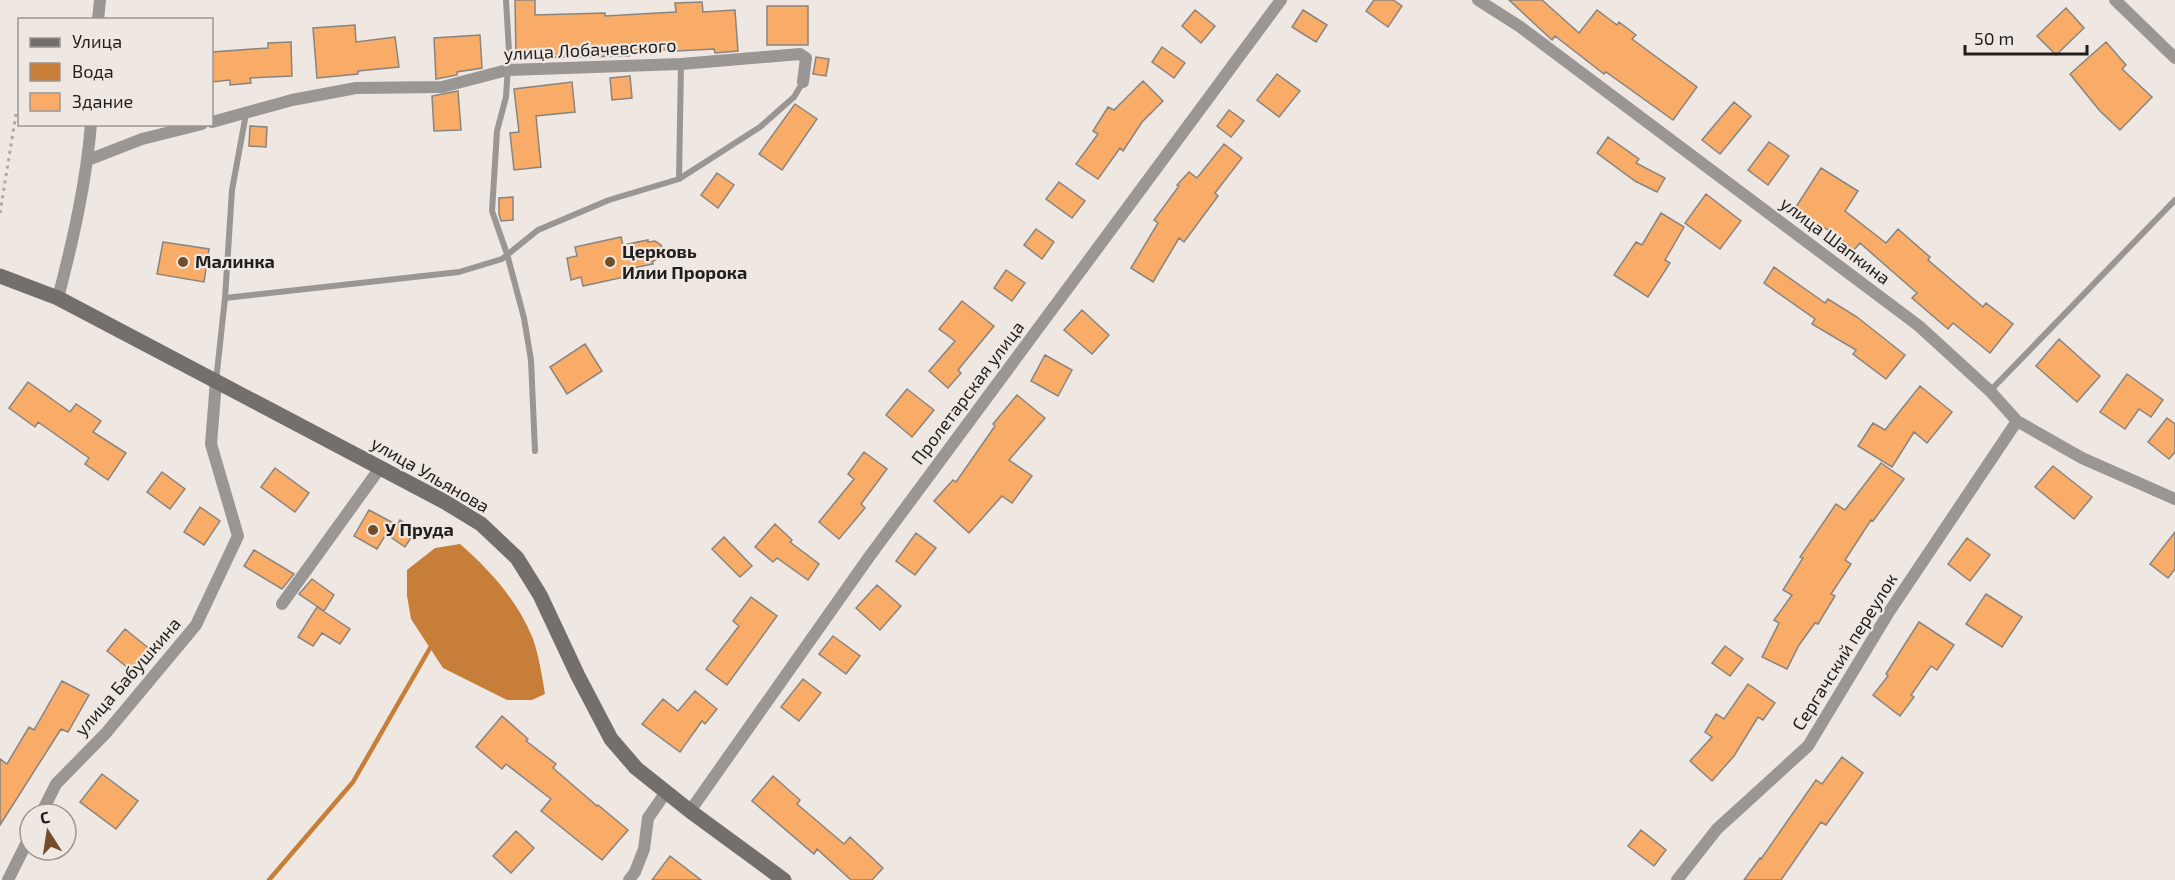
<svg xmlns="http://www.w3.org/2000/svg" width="2175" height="880" viewBox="0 0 2175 880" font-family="'Exo 2',sans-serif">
	<rect width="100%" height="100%" fill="#eee7e2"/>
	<path fill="#c77e38" d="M460,544c30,26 58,57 73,95 6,17 9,37 12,55l-13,6h-25l-64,-32 -32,-49 -4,-23v-26l28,-22z"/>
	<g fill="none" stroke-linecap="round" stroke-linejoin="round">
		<path stroke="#c77e38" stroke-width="4.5" d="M269,880l84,-98 77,-134"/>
	</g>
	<path fill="#f8ac68" stroke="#8a847f" stroke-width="1.5" d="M515,0h20v15l70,-2v3l71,-4 -1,-9 27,-1 1,10 32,-2 3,41 -23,2 -1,-4 -37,2v-2l-48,3v4l-113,2z
		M1374,0h19l9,6 -14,21 -22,-16z
		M1509,0h33l37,33 18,-23 20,15 2,-3 17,13 -4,4 65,48 -24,33 -67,-48 -2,2 -49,-38 -3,4z
		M767,6h41v39h-41z
		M2066,8l18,20 -28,27 -19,-19z
		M1195,10l20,16 -14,17 -19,-17z
		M1303,10l24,15 -11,17 -24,-15z
		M355,25l1,17 39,-5 4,30 -41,4v3l-41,4 -4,-50z
		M480,35l2,33 -25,4v3l-21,4 -2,-41z
		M291,42l1,34 -42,2 1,5 -21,2v-5l-18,2v-30l56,-4v-5z
		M2106,42l20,23 -4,4 30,28 -32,33 -20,-19 -30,-37z
		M1162,47l23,16 -11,15 -22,-16z
		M816,57l13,2 -3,17 -13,-2z
		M1277,74l23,17 -21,26 -22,-17z
		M630,76l2,22 -20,2 -2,-22z
		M1143,81l20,20 -21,21 -19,29 -3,-3 -22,31 -22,-15 22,-30 -5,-3 15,-24 6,3z
		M572,82l3,30 -39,4 5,51 -27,3 -4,-37 9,-1 -5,-43z
		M458,91l3,39 -27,1 -2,-35z
		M1734,102l17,14 -31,38 -18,-14z
		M795,104l22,15 -35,51 -23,-16z
		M1229,110l15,11 -13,16 -14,-11z
		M250,126l17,1 -1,20 -17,-1z
		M1608,137l31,22 -3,4 29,15 -8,14 -22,-11 -38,-28z
		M1769,142l20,14 -21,29 -20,-15z
		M1224,144l18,14 -27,35 3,3 -34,46 -5,-4 -26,44 -22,-14 27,-45 -4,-3 25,-34 -2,-1 12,-13 8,6z
		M1821,168l37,23 -13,20 41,32 12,-14 32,28 -2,3 55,47 3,-4 27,21 -23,29 -37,-30 -5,6 -36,-31 5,-5 -57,-50 -6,7 -22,-18 -38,-22z
		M717,173l17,12 -16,23 -17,-13z
		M1059,182l26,19 -13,17 -26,-19z
		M1706,194l35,27 -21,28 -35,-26z
		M513,197v23l-12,1 -2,-7v-16z
		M1661,213l23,14 -19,33 5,3 -22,34 -34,-22 22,-33 6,3z
		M1036,229l18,13 -12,17 -18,-14z
		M621,237l2,8 25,-5v2l7,-1 6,4 2,7 -4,6 -7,4 1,2 -25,5 1,7 -46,10 -2,-9 -10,3 -4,-22 10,-2 -2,-9z
		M163,242l46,7 -5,33 -47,-8z
		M1774,267l51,36 3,-4 29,18 48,38 -19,24 -33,-25 3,-4 -44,-26 3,-5 -51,-36z
		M1006,270l19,13 -13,18 -18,-13z
		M962,301l32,25 -36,44 3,3 -13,15 -19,-17 26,-30 -16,-12z
		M1082,310l27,25 -17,19 -28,-24z
		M2059,339l41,37 -23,26 -41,-36z
		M585,344l17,27 -35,23 -17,-27z
		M1045,355l27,15 -14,26 -27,-15z
		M2127,374l36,26 -12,17 -12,-8 -14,20 -25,-17z
		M28,382l42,30 6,-8 25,17 -8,11 33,21 -18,27 -23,-16 4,-6 -51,-36 -3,5 -26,-19z
		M1920,386l32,26 -25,31 -13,-11 -22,35 -34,-21 15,-23 12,7z
		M907,389l27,21 -22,27 -26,-22z
		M1017,395l28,23 -36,42 23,16 -20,27 -10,-7 -33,37 -35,-32 19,-21 3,2 39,-56 -2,-2z
		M2167,418l8,6v28l-6,7 -21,-17z
		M864,452l23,17 -26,35 4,4 -26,31 -20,-17 35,-43 -6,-5z
		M1881,463l23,16 -31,42 -2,-1 -26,40 6,4 -20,30 4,2 -17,28 -3,-1 -16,22 -12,24 -25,-12 17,-34 -5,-3 18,-25 -9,-5 20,-32 -3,-1 36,-53 9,6z
		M2053,466l39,31 -18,22 -39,-32z
		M275,468l34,25 -14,19 -34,-25z
		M162,472l23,17 -15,20 -23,-17z
		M200,507l20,14 -16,24 -20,-13z
		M369,510l28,15 3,-5 16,10 -11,17 -19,-13 -9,15 -23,-13z
		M775,524l17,16 -2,2 29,22 -11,16 -31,-22 -4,4 -18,-15z
		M2175,532v37l-7,9 -18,-14z
		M916,533l20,15 -21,27 -19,-14z
		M724,537l28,29 -12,11 -28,-28z
		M1967,538l23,17 -20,26 -22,-17z
		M254,550l40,24 -12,15 -38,-23z
		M312,579l22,16 -10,16 -25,-17z
		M877,585l24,21 -21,24 -24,-22z
		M1986,594l36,23 -20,30 -36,-23z
		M751,597l26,19 -50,69 -21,-16 33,-43 -6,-5z
		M317,607l33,22 -10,15 -18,-11 -9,13 -15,-9z
		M1919,622l35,23 -17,25 -6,-4 -20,29 3,2 -14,19 -27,-21 15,-19 -2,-2z
		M125,629l26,21 -18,22 -26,-21z
		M833,636l27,20 -14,18 -27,-20z
		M1725,646l18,13 -13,17 -18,-13z
		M803,679l18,14 -22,28 -18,-14z
		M62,681l27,14 -21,37 -7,-3 -61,96v-66l7,5 22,-37 5,3z
		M1748,684l27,19 -12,17 -5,-3 -24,39 -22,25 -22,-20 22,-24 -7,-5 11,-18 8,5z
		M695,691l22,18 -12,15 -3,-3 -22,31 -38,-28 21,-25 15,12z
		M502,716l26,23 -2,2 30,23 -3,4 44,38 1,-1 30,25 -26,30 -61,-49 10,-12 -45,-35 -4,5 -26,-22z
		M1842,757l21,16 -37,52 -5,-3 -40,58h-37l16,-22 1,1 55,-79 6,4z
		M102,774l36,27 -22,28 -36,-27z
		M773,776l27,24 -3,4 47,40 6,-7 33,31 -11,12h-21l-34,-31 -3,5 -62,-53z
		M1641,830l25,20 -12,16 -26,-20z
		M516,831l18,17 -23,25 -18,-17z
		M670,856l31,24h-49z"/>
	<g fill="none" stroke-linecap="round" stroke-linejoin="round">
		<path stroke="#ada8a4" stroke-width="3" stroke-dasharray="3 4.5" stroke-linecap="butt" d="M0,213l16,-99"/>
		<path stroke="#999694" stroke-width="6" d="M506,0l3,51 -3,46 -9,34 -5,80 15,43 17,64 7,42 4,91
			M679,179l2,-115
			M225,298l234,-26 43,-13 36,-29 71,-30 70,-21 81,-52 34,-30 9,-15
			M216,381l9,-83 7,-108 14,-76
			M1990,391l185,-191"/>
		<path stroke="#999694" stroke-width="12" d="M1478,0l41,26 400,300 71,65 27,30 65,37 93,41
			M2115,0l60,58
			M98,20l2,-20
			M212,122l80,-22 64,-12 86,-1 65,-17 174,-6 119,-10 6,4 -3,24
			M88,160l54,-21 60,-15
			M58,298c15,-58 28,-114 33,-174
			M282,604l98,-136
			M690,811l179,-254 412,-557
			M41,814l15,-30 50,-51 90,-108 42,-89 -27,-92 5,-63
			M8,880l22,-44
			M629,880l6,-8 9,-23 4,-31 18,-26
			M1677,880l40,-51 91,-83 81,-134 128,-191"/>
		<path stroke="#736f6c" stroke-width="15" d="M0,276l58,22 387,204 36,22 36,34 23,37 38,81 33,63 25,29 54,43 94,69"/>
	</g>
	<g fill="#744d2a" stroke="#eee7e2" stroke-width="2">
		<circle cx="183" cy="262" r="6"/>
		<circle cx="610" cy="262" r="6"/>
		<circle cx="373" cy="530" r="6"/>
	</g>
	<g text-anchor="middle" stroke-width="4.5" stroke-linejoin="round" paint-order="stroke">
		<g font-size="18" fill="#211f1d" stroke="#eee7e2">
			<text transform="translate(590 50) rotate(-3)" y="6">улица Лобачевского</text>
			<text transform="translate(1835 241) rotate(37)" y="6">улица Шапкина</text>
			<text transform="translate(968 393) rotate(-53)" y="6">Пролетарская улица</text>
			<text transform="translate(430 475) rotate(30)" y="6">улица Ульянова</text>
			<text transform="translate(1845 652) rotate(-58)" y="6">Сергачский переулок</text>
			<text transform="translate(128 677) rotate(-49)" y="6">улица Бабушкина</text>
		</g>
		<g font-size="18" font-weight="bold" fill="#211f1d" stroke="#eee7e2" text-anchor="start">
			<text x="622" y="258">Церковь<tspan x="622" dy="21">Илии Пророка</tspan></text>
			<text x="195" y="268">Малинка</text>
			<text x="385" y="536">У Пруда</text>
		</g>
	</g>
	<rect x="18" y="18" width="195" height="108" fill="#eee7e2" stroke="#9c9793" stroke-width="1.5"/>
	<rect x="30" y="38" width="30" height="9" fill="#736f6c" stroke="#9c9793" stroke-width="1.5"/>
	<text x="72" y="48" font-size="18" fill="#211f1d">Улица</text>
	<rect x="30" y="63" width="30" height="18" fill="#c77e38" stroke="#9c9793" stroke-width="1.5"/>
	<text x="72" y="78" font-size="18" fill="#211f1d">Вода</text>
	<rect x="30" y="93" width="30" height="18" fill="#f8ac68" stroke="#9c9793" stroke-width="1.5"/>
	<text x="72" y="108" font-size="18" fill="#211f1d">Здание</text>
	<g transform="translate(48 832) rotate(348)"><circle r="28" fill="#eee7e2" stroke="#9c9793" stroke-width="1.5"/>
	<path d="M0-4.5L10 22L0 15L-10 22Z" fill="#744d2a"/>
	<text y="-9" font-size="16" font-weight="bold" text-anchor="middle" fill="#211f1d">С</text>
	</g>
	<path d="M1965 45v9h122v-9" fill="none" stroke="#211f1d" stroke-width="3"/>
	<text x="1974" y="45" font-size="18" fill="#211f1d" stroke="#eee7e2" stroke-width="4.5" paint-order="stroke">50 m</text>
</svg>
